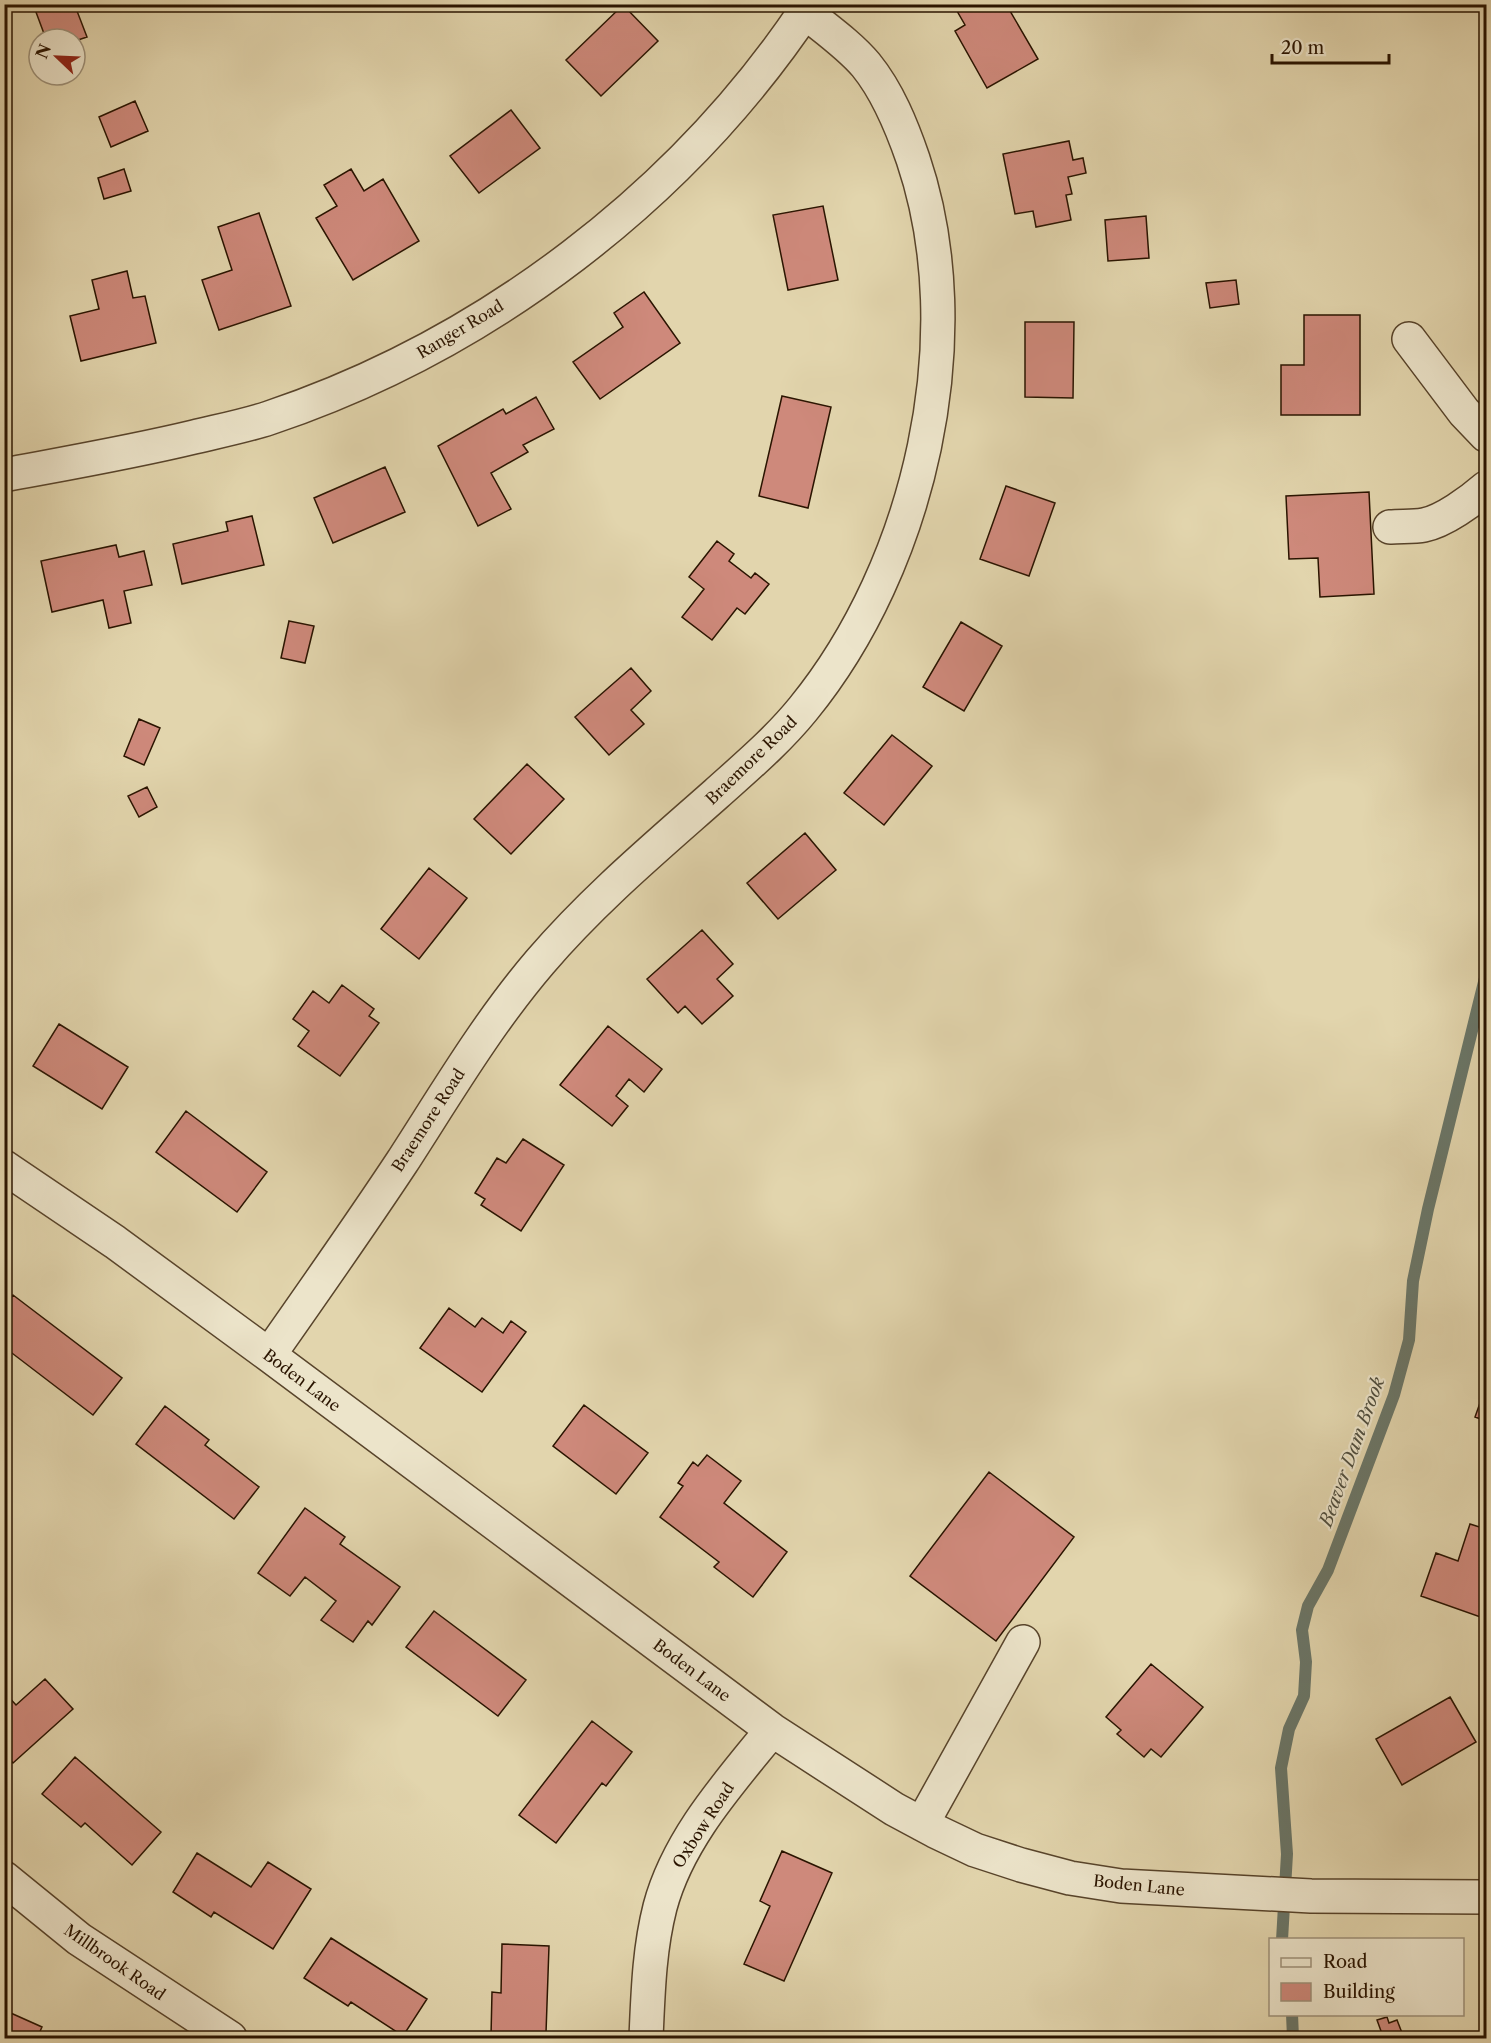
<svg xmlns="http://www.w3.org/2000/svg" width="1491" height="2043" viewBox="0 0 1491 2043" font-family="'Libre Caslon Text',serif">
	<rect width="100%" height="100%" fill="#e2d5ad"/>
	<filter id="stains"><feTurbulence type="fractalNoise" baseFrequency=".00333" numOctaves="4"/><feColorMatrix values="0 0 0 0 .2 0 0 0 0 .09 0 0 0 0 .02 0 0 0 .5 -.17"/></filter>
	<radialGradient id="worn" r=".72"><stop offset=".6" stop-color="#630" stop-opacity="0"/><stop offset="1" stop-color="#630" stop-opacity=".3"/></radialGradient>
	<g fill="none" stroke-linecap="round" stroke-linejoin="round">
		<path stroke="#6a7668" stroke-width="12" d="M1282,1940l5,-86 -6,-86 8,-39 15,-33 2,-34 -4,-32 6,-24 20,-36 66,-175 15,-55 4,-59 15,-72 58,-235
			M1292,2014l1,24"/>
	</g>
	<path fill="#ce897b" stroke="#2a1400" stroke-width="1.5" d="M33,4h61l-17,7 10,26 -12,4v-2h-29z
		M953,4h53l32,55 -51,29 -32,-57 10,-6z
		M623,5l35,36 -57,55 -35,-36z
		M135,101l13,30 -37,16 -12,-30z
		M511,110l29,38 -61,45 -29,-37z
		M1069,141l4,19 10,-2 3,15 -18,4 4,17 -6,1 5,25 -35,7 -3,-16 -18,3 -12,-60z
		M124,169l7,22 -27,8 -6,-21z
		M351,169l13,22 19,-12 36,62 -66,39 -37,-62 21,-12 -13,-21z
		M823,206l15,74 -50,10 -15,-75z
		M259,213l32,93 -72,24 -17,-50 30,-10 -14,-43z
		M1146,216l3,42 -41,3 -3,-41z
		M127,271l6,27 12,-2 11,47 -75,18 -11,-45 29,-7 -7,-29z
		M1236,280l3,24 -29,4 -4,-25z
		M644,292l36,51 -80,56 -27,-37 50,-35 -9,-14z
		M1304,315h56v100h-79v-50h23z
		M1025,322h49l-1,76 -48,-1z
		M4,341l6,31 -6,1z
		M782,396l49,11 -23,101 -49,-12z
		M536,397l18,32 -31,16 5,7 -37,21 20,36 -33,17 -40,-80 65,-37 3,5z
		M385,467l20,45 -72,31 -19,-45z
		M1006,486l49,17 -26,73 -49,-17z
		M1369,492l5,102 -54,3 -2,-39 -29,1 -3,-63z
		M252,516l12,49 -82,19 -9,-40 55,-13 -2,-9z
		M717,541l17,13 -5,7 22,17 4,-5 14,11 -24,30 -8,-6 -25,32 -30,-23 22,-28 -15,-12z
		M116,545l3,12 25,-6 8,34 -28,6 7,32 -22,5 -6,-28 -51,12 -11,-51z
		M289,621l25,5 -9,37 -24,-5z
		M961,622l41,24 -38,65 -41,-24z
		M631,668l20,23 -20,19 13,14 -35,31 -34,-38z
		M139,719l21,9 -16,37 -20,-9z
		M892,735l40,31 -48,59 -40,-32z
		M527,764l37,35 -53,55 -37,-35z
		M147,787l10,20 -18,10 -11,-21z
		M805,833l31,37 -58,49 -31,-36z
		M429,868l38,30 -48,61 -38,-30z
		M702,930l31,34 -16,15 16,17 -31,28 -17,-18 -7,7 -31,-34z
		M342,985l32,24 -5,7 10,7 -39,53 -42,-30 11,-15 -16,-12 20,-28 16,12z
		M59,1024l69,43 -26,42 -69,-43z
		M608,1026l54,43 -18,23 -15,-13 -13,17 12,10 -16,20 -52,-41z
		M186,1111l81,61 -30,40 -81,-60z
		M523,1139l41,26 -43,66 -40,-26 4,-6 -10,-6 22,-35 9,5z
		M13,1295l109,83 -29,37 -89,-68v-40z
		M449,1308l26,19 7,-9 21,15 8,-12 15,11 -44,60 -62,-44z
		M1486,1386v35l-11,-4z
		M584,1405l64,48 -32,41 -63,-48z
		M165,1406l44,34 -4,5 54,42 -25,32 -98,-75z
		M707,1455l34,26 -17,22 63,49 -34,45 -39,-30 5,-5 -59,-45 23,-31 -5,-3 15,-21 5,4z
		M989,1472l85,65 -78,104 -86,-65z
		M305,1508l40,29 -5,7 60,43 -28,38 -4,-4 -15,21 -32,-22 15,-19 -31,-24 -15,19 -32,-23z
		M1470,1524l16,5v90l-65,-23 15,-43 22,8z
		M434,1611l92,69 -28,36 -92,-69z
		M1151,1664l52,43 -42,50 -10,-8 -7,8 -27,-23 4,-4 -15,-13z
		M45,1679l28,30 -60,54 -9,-10v-61l12,13z
		M1450,1697l26,45 -74,43 -26,-46z
		M592,1721l40,31 -26,34 -4,-3 -46,60 -37,-28z
		M75,1757l86,75 -29,33 -47,-42 -4,4 -39,-33z
		M782,1851l50,22 -48,108 -40,-17 26,-58 -10,-5z
		M197,1853l54,34 17,-25 43,27 -38,60 -59,-37 -3,5 -38,-25z
		M331,1938l96,61 -24,37 -52,-34 -3,4 -44,-28z
		M502,1944l47,2 -3,87 6,1v4h-55v-2h-6l1,-44 9,1z
		M4,2010l38,17 -5,11h-33z
		M1387,2017l2,6 8,-3 7,18h-43l20,-7 -4,-11z"/>
	<g fill="none" stroke-linecap="round" stroke-linejoin="round">
		<g stroke="#58442b" stroke-width="36">
			<path id="minor" d="M1409,339l55,73 22,23
				M4,475c64,-12 128,-23 190,-38 25,-6 51,-11 75,-19 217,-73 414,-222 541,-414
				M1390,527c11,-1 23,0 34,-2 20,-4 47,-24 62,-37
				M4,1167l111,75 154,113 503,375 122,79 41,22 40,19 46,15 49,13 51,8 190,10 175,1
				M269,1355c45,-64 90,-128 133,-193 44,-68 85,-138 138,-200 53,-62 115,-114 176,-168 30,-27 61,-53 87,-85 117,-143 170,-373 110,-550 -11,-32 -25,-67 -47,-94 -17,-20 -40,-36 -61,-53
				M922,1824l101,-182
				M4,1878l75,61 151,99
				M646,2038c2,-44 3,-88 14,-131 18,-68 69,-124 112,-177"/>
		</g>
		<use href="#minor" stroke="#ece4ca" stroke-width="33"/>
	</g>
	<g text-anchor="middle" stroke-width="4.5" stroke-linejoin="round" paint-order="stroke">
		<g font-size="16" fill="#2a1400" stroke="#ece4ca">
			<text transform="translate(460 329) rotate(-31)" y="6">Ranger Road</text>
			<text transform="translate(751 760) rotate(-44)" y="6">Braemore Road</text>
			<text transform="translate(428 1120) rotate(-57)" y="6">Braemore Road</text>
			<text transform="translate(302 1380) rotate(37)" y="6">Boden Lane</text>
			<text transform="translate(692 1670) rotate(37)" y="6">Boden Lane</text>
			<text transform="translate(703 1825) rotate(-57)" y="6">Oxbow Road</text>
			<text transform="translate(1139 1885) rotate(6)" y="6">Boden Lane</text>
			<text transform="translate(115 1962) rotate(35)" y="6">Millbrook Road</text>
		</g>
		<g font-size="18" font-style="italic" fill="#4f4d3d" stroke="#ece4ca">
			<text transform="translate(1352 1452) rotate(-70)" y="6">Beaver Dam Brook</text>
		</g>
	</g>
	<rect width="1491" height="2043" fill="none" stroke="#e2d5ad" stroke-width="24"/>
	<rect x="6" y="6" width="1479" height="2031" fill="none" stroke="#2a1400" stroke-width="3"/>
	<rect x="12" y="12" width="1467" height="2019" fill="none" stroke="#2a1400" stroke-width="1.5"/>
	<rect x="1269" y="1938" width="195" height="78" fill="#ece4ca" stroke="#9e9179" stroke-width="1.5"/>
	<rect x="1281" y="1958" width="30" height="9" fill="#ece4ca" stroke="#9e9179" stroke-width="1.5"/>
	<text x="1323" y="1968" font-size="18" fill="#2a1400">Road</text>
	<rect x="1281" y="1983" width="30" height="18" fill="#ce897b" stroke="#9e9179" stroke-width="1.5"/>
	<text x="1323" y="1998" font-size="18" fill="#2a1400">Building</text>
	<g transform="translate(57 57) rotate(293)"><circle r="28" fill="#ece4ca" stroke="#9e9179" stroke-width="1.5"/>
	<path d="M0-4.5L10 22L0 15L-10 22Z" fill="#8f2418"/>
	<text y="-9" font-size="16" font-weight="bold" text-anchor="middle" fill="#2a1400">N</text>
	</g>
	<path d="M1272 54v9h117v-9" fill="none" stroke="#2a1400" stroke-width="3"/>
	<text x="1281" y="54" font-size="18" fill="#2a1400" stroke="#ece4ca" stroke-width="4.5" paint-order="stroke">20 m</text>
	<rect width="100%" height="100%" filter="url(#stains)"/>
	<rect width="100%" height="100%" fill="url(#worn)"/>
</svg>
